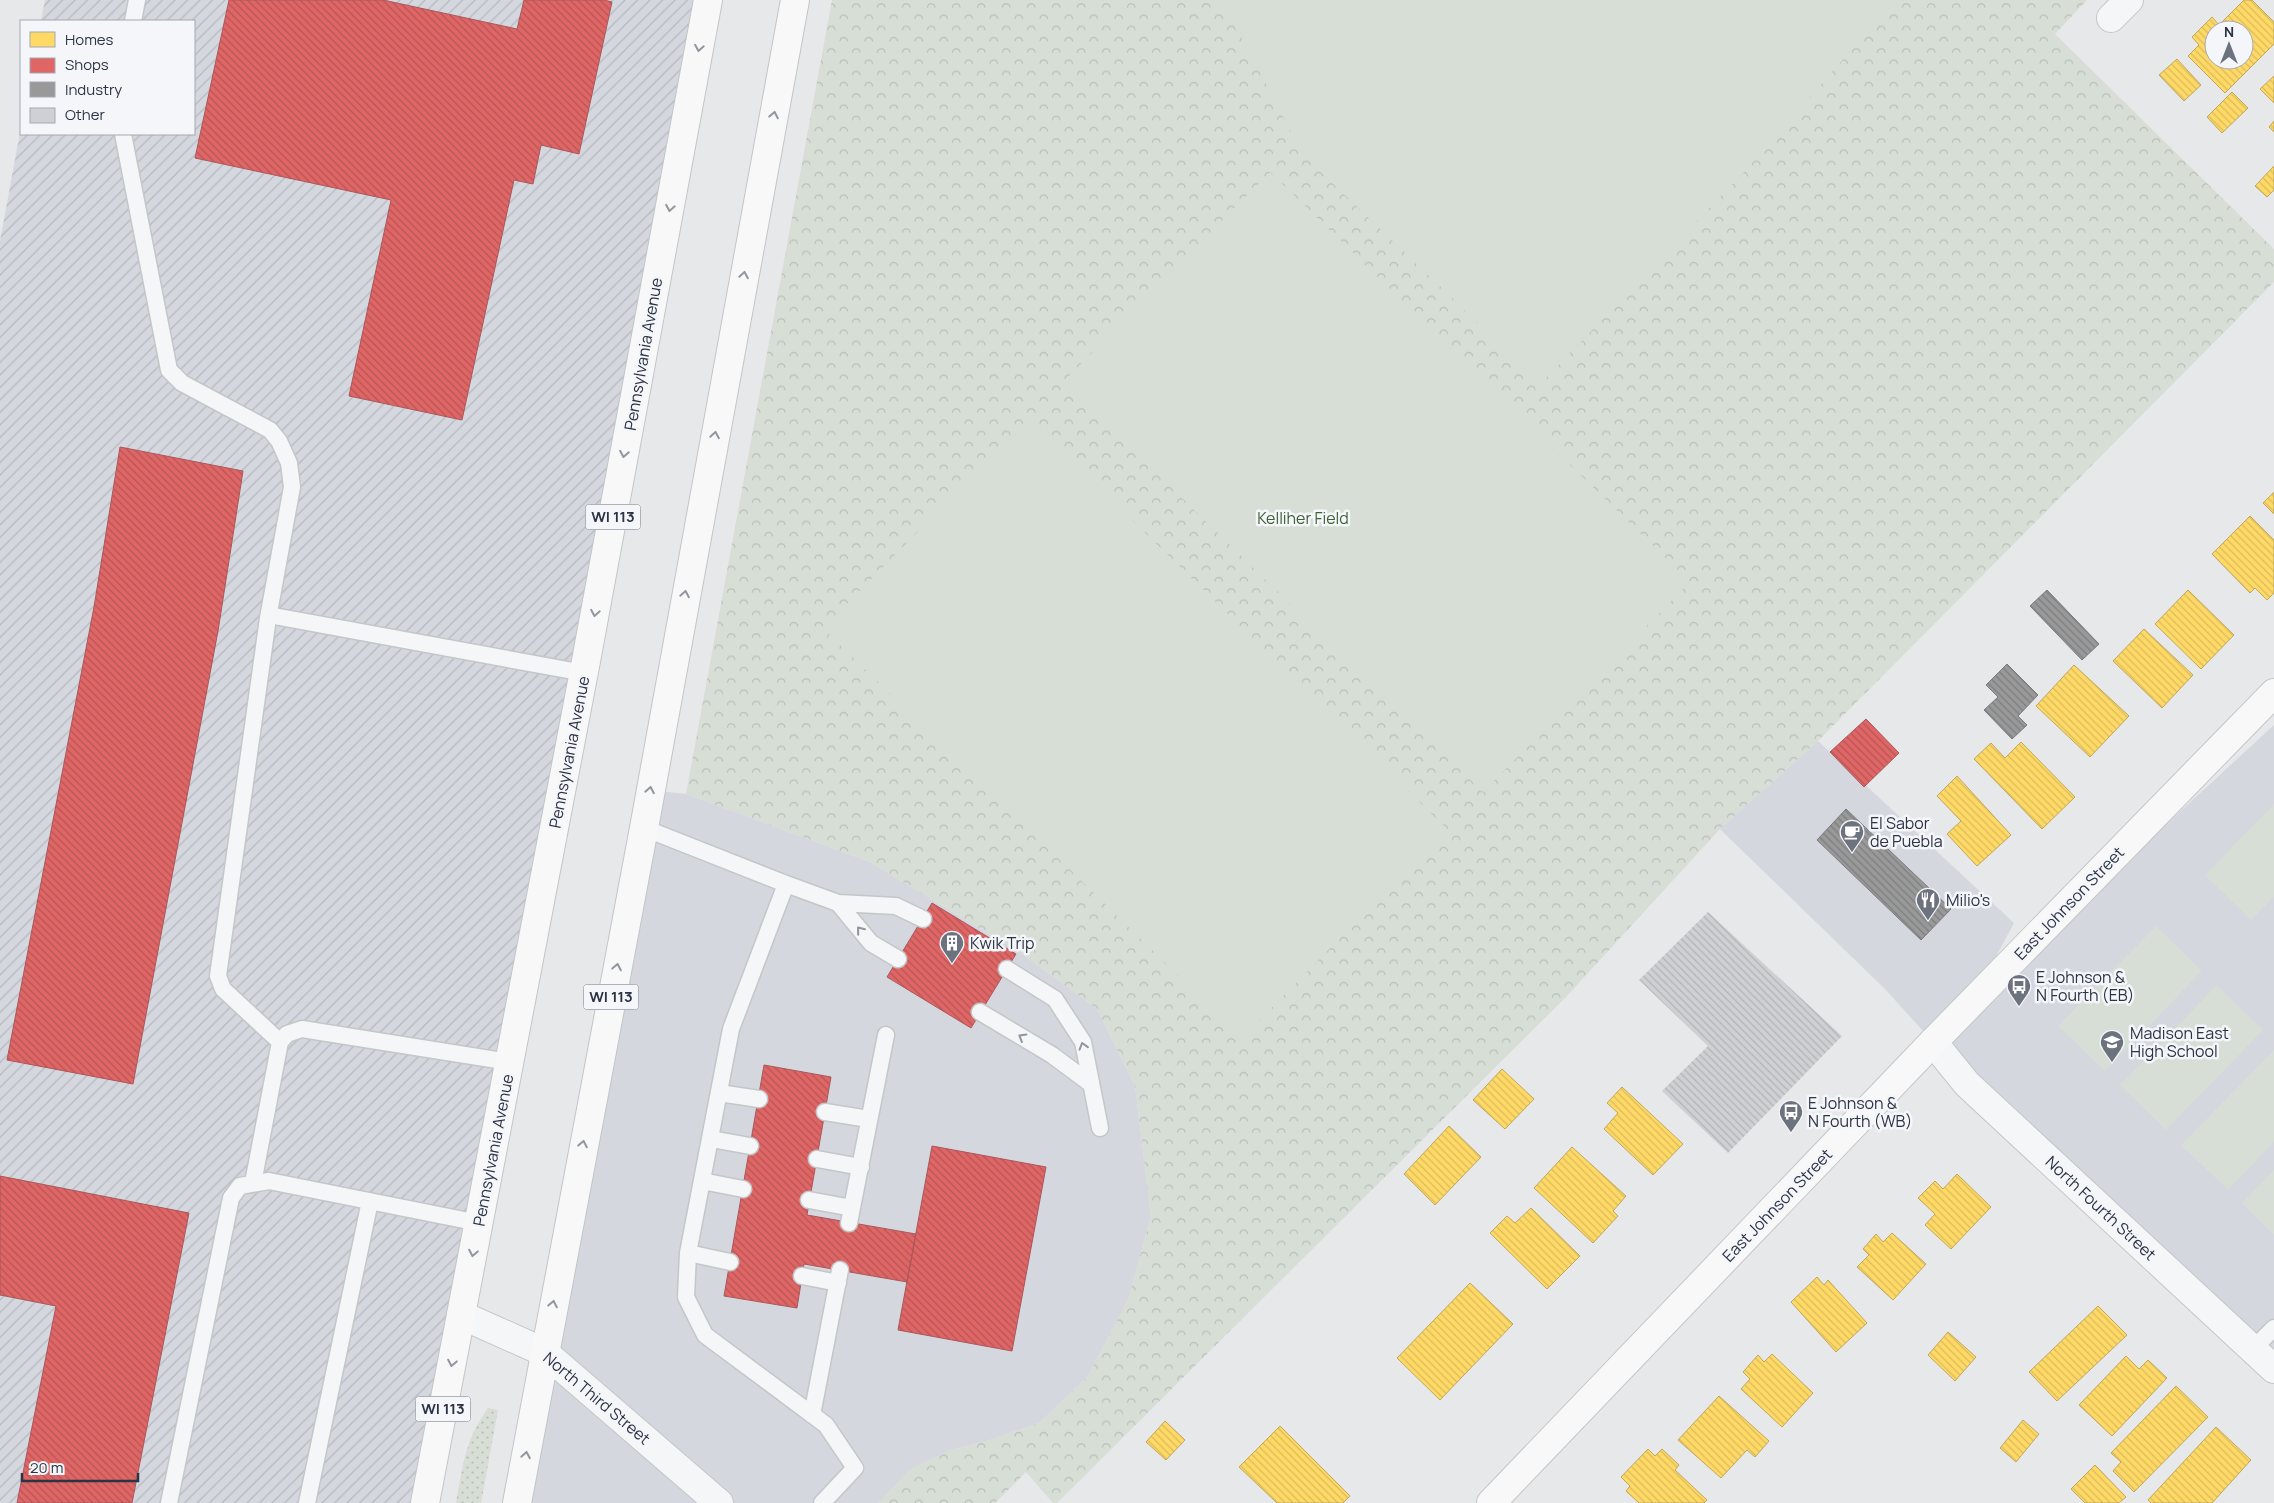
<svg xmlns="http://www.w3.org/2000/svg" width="2274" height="1503" viewBox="0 0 2274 1503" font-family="Manrope,sans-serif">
	<defs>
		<pattern id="industrial-furrows" width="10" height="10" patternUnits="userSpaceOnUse" patternTransform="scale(1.25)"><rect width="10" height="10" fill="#d4d7dd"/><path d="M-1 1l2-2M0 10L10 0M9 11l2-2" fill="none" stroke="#b6b9bf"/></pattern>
		<pattern id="grass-dots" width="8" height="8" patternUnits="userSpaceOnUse" patternTransform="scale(1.25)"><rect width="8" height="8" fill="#d6ded6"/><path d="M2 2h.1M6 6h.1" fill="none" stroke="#b8bfb9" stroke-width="1.8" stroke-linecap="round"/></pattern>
		<pattern id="forest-crowns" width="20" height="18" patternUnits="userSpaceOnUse" patternTransform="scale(1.25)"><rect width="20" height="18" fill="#d6ded6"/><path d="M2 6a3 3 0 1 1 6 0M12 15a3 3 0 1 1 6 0" fill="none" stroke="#b8bfb9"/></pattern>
		<pattern id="homes-back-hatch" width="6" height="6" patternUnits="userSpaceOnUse" patternTransform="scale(1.25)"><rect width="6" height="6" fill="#ffd966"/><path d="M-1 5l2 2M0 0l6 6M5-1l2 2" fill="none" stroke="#dbbb5a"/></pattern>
		<pattern id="shops-back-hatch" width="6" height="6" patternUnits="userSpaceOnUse" patternTransform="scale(1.25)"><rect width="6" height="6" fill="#e06666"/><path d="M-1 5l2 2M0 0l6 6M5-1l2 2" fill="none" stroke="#b65556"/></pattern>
		<pattern id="industry-back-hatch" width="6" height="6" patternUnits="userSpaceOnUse" patternTransform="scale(1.25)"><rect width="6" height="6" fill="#999"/><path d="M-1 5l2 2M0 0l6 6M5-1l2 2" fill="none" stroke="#7d7e7f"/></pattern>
		<pattern id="building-back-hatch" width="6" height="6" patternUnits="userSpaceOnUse" patternTransform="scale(1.25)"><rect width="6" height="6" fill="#ced0d3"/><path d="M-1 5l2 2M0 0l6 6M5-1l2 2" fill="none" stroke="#b1b3b6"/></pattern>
	</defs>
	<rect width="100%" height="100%" fill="#e6e8ea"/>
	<path fill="#d4d7dd" d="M2274,725v644l-341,-327 -47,-52 -166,-161 98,-88 196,182 -44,82z
		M650,790l36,4 184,68 152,92 75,55 38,77 16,130 -23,84 -40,76 -49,47 -49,17 -42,11 -40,20 -22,32h-369z"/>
	<path fill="url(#industrial-furrows)" d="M45,0h663l-283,1503h-425v-1262l21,-114v7h173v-113h-153z"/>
	<path fill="url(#grass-dots)" d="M488,1408l10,2 -17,93h-25c7,-38 9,-63 32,-95z"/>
	<path fill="url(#forest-crowns)" d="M832,0h1255l-32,34 219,215v33l-456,459 -98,88 -154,168 -509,506h-4l-27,-31 -31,31h-117l30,-32 40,-20 42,-11 49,-17 49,-47 40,-76 23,-84 -16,-130 -38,-77 -75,-55 -152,-92 -184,-68z"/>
	<path fill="#d6ded6" d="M1222,0h673l-150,171 -204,212 -238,-228z
		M1270,172l420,410 -207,210 -420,-410z
		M1029,419l418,410 -205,209 -419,-410z
		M2274,804v93l-23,23 -46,-45z
		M2156,926l46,45 -97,100 -47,-45z
		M2217,985l46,45 -97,100 -46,-45z
		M2274,1050v92l-46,48 -47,-45z
		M2274,1170v65l-32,-32z"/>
	<path fill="url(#homes-back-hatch)" stroke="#bfa85c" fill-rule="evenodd" d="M2244,0h8l22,22v22l-49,49 -37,-37 11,-11 -7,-8 20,-20 7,8zM2214,30h30v30h-30z
		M2177,59l24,26 -17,16 -25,-26z
		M2274,76v27l-14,-14z
		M2232,92l16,16 -26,25 -15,-16z
		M2274,121v11l-5,-5z
		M2274,166v24l-7,7 -12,-11z
		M2274,492v22l-11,-11z
		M2250,516l24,24v53l-7,7 -12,-12 -5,5 -38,-39z
		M2188,590l46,45 -33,34 -46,-45z
		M2144,629l49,46 -31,33 -49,-47z
		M2074,665l55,51 -39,41 -54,-51z
		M2021,742l54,55 -33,32 -68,-70 17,-16 14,15z
		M1957,776l54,59 -34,31 -30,-32 14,-13 -24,-25z
		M1502,1069l32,30 -29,30 -32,-29z
		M1622,1087l61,57 -30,31 -49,-46 14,-16 -11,-10z
		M1449,1126l32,31 -46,48 -31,-31z
		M1572,1147l54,49 -13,15 5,5 -25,27 -59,-55z
		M1957,1174l34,33 -40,42 -26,-24 10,-11 -17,-16 17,-17 8,8z
		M1531,1208l49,48 -33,33 -57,-56 17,-17 8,7z
		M1892,1233l34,31 -33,36 -36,-33 12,-12 -6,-6 13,-15 7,8z
		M1817,1277l7,8 4,-5 39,43 -31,29 -45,-50z
		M1470,1283l43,41 -73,76 -43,-42z
		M2098,1306l29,29 -70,66 -28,-29z
		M1948,1332l28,25 -21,24 -27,-26z
		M1772,1354l41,39 -31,34 -41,-38 9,-10 -7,-7 15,-17 6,7z
		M2126,1356l13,13 9,-9 19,18 -55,58 -33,-31z
		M2176,1386l32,31 -74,75 -21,-21 8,-9 -10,-9z
		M1719,1396l50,45 -14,16 -8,-7 -26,28 -43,-38z
		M2023,1420l16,14 -23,28 -16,-14z
		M1165,1421l20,19 -19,20 -20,-18z
		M1280,1426l70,70 -7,7h-66l-38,-36z
		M2216,1427l35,33 -39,43h-61l-3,-3z
		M1648,1449l7,7 7,-7 17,16 -4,5 32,30 -3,3h-65l-13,-12 4,-5 -9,-9z
		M2095,1465l31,32 -7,6h-34l-14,-14z"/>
	<path fill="url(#shops-back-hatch)" stroke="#aa575c" d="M229,0h154l134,29 7,-29h80l8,2 -33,152 -38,-9 -8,39 -19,-4 -52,240 -113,-24 42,-196 -196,-42z
		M120,447l123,24 -25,160 -85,453 -126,-24 87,-453z
		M1866,719l33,34 -35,34 -34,-35z
		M932,903l84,51 -45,74 -84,-51z
		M764,1065l67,12 -24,138 109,19 -9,48 -103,-18 -7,44 -73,-12z
		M932,1146l114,21 -34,184 -114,-21z
		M0,1176l189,37 -57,290h-115l39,-197 -56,-11z"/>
	<path fill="url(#industry-back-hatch)" stroke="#787b80" d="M2047,590l52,54 -17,16 -52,-54z
		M2007,664l31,31 -20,21 9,9 -15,14 -28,-29 14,-13 -12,-12z
		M1846,809l105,100 -30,31 -104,-100z"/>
	<path fill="url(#building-back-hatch)" d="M1708,912l134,124 -114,117 -66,-62 46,-45 -69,-66z"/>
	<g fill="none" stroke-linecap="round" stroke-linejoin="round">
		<g stroke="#c4c6c8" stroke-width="19">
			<path id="lane" d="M133,21l4,-21
				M123,134l46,236 13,13 88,47 9,11 10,22 3,24 -24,131
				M644,828l142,56 -55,145 -43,224 -2,44 19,38 121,90 29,43 -33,35
				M786,884l52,19 33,40 27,16
				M838,903l58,3 27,13
				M1007,969l48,30 28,43 17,86
				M980,1012l72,43 39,29
				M280,1042l-57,-53 -5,-13 50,-358 6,-2 310,57
				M719,1093l40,6
				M825,1112l44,7
				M711,1139l39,7
				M817,1159l44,8
				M702,1181l41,8
				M253,1183l27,-141 7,-8 15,-5 208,33
				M809,1200l43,8
				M849,1223l37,-188
				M688,1253l42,9
				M802,1276l36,7
				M2253,1349l21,-21
				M812,1415l28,-145
				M169,1503l62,-305 9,-12 29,-5 210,42
				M307,1503l63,-302"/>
		</g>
		<g stroke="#c4c6c8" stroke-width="30">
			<path id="street" d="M2111,18l18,-18
				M1933,1042l34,42 307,285
				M461,1315l83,37 175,151"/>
		</g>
		<g stroke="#c4c6c8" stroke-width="30">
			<path id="secondary" d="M1491,1503l442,-461 341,-349"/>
		</g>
		<g stroke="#c2c5c8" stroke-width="30">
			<path id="primary" d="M425,1503l161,-842 122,-661
				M517,1503l127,-675 151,-828"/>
		</g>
		<use href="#lane" stroke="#f5f6f7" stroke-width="16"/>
		<use href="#street" stroke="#f5f6f7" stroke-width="28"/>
		<use href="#secondary" stroke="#f8f8f8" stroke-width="28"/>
		<use href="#primary" stroke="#f8f8f8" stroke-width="28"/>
	</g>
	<defs><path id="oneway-chevron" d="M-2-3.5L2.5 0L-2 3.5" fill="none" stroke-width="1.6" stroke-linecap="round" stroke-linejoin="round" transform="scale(1.25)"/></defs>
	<g stroke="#92969e">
		<use href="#oneway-chevron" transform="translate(699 48) rotate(100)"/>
		<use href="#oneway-chevron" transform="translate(774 115) rotate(-79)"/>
		<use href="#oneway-chevron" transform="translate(670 208) rotate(100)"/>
		<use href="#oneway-chevron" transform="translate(744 275) rotate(-80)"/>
		<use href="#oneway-chevron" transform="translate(715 435) rotate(-80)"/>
		<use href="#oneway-chevron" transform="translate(624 454) rotate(100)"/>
		<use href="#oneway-chevron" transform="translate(685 594) rotate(-80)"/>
		<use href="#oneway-chevron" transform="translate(595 613) rotate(100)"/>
		<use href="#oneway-chevron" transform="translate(650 790) rotate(-80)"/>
		<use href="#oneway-chevron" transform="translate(617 967) rotate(-79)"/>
		<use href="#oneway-chevron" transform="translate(583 1144) rotate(-79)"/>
		<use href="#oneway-chevron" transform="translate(473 1253) rotate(101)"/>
		<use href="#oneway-chevron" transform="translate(553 1304) rotate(-79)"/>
		<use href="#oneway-chevron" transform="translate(452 1363) rotate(101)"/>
		<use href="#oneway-chevron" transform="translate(526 1455) rotate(-80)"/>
	</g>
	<g stroke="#90959e">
		<use href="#oneway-chevron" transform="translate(860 930) rotate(-129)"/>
		<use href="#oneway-chevron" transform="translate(1022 1037) rotate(-149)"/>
		<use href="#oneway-chevron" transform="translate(1083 1046) rotate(-107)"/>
	</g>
	<defs>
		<g id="cafe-pin" transform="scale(1.25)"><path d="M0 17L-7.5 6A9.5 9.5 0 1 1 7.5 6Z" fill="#6c737f" stroke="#f4f6f9"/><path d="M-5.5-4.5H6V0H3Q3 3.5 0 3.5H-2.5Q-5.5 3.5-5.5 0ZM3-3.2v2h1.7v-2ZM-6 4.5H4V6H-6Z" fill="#fff"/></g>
		<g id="restaurant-pin" transform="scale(1.25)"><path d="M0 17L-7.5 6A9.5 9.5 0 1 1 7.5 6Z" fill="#6c737f" stroke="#f4f6f9"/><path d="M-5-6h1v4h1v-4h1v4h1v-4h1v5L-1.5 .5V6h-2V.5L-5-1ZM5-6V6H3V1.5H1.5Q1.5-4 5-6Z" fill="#fff"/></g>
		<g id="building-pin" transform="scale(1.25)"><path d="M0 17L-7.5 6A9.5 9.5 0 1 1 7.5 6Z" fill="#6c737f" stroke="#f4f6f9"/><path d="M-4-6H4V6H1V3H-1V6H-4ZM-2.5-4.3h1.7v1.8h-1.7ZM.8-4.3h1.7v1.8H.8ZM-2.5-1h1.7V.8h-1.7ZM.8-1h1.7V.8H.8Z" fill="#fff"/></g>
		<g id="bus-pin" transform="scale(1.25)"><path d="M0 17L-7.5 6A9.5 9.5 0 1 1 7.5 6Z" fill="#6c737f" stroke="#f4f6f9"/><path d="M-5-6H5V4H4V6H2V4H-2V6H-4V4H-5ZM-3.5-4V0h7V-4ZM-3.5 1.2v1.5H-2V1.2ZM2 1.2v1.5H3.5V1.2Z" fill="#fff"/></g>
		<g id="school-pin" transform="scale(1.25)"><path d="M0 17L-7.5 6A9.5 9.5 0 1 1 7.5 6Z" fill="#6c737f" stroke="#f4f6f9"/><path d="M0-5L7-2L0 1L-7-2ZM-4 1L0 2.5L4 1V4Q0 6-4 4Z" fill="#fff"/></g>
	</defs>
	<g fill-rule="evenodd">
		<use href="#cafe-pin" x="1852" y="832"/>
		<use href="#restaurant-pin" x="1928" y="900"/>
		<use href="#building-pin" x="952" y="943"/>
		<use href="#bus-pin" x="2019" y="986"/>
		<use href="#school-pin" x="2112" y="1042"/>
		<use href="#bus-pin" x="1791" y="1112"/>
	</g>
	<g text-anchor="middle" stroke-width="5" stroke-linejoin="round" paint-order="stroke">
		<g fill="#f4f6f9" stroke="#676e7b" stroke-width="1">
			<rect x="585.5" y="504.5" width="55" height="25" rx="4"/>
			<rect x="583.5" y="984.5" width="55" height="25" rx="4"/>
			<rect x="415.5" y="1396.5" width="55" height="25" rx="4"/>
		</g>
		<g font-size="15" font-weight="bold" fill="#2b3445">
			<text x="613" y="522">WI 113</text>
			<text x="611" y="1002">WI 113</text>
			<text x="443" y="1414">WI 113</text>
		</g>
		<g font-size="16" fill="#2b3445" stroke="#f4f6f9">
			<text transform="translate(643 354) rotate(-80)" y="6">Pennsylvania Avenue</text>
			<text transform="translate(569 752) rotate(-79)" y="6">Pennsylvania Avenue</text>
			<text transform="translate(2069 903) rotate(-46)" y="6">East Johnson Street</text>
			<text transform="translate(493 1150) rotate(-79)" y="6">Pennsylvania Avenue</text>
			<text transform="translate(1777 1205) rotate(-46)" y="6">East Johnson Street</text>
			<text transform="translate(2101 1208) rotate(43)" y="6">North Fourth Street</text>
			<text transform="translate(597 1398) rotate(40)" y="6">North Third Street</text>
		</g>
		<g font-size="16" fill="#3f6138" stroke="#f4f6f9">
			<text x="1303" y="524">Kelliher Field</text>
		</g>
		<g font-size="16" fill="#2b3445" stroke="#f4f6f9" text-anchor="start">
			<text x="1870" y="829">El Sabor<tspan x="1870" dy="18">de Puebla</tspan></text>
			<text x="1946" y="906">Milio's</text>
			<text x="970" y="949">Kwik Trip</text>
			<text x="2036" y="983">E Johnson &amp;<tspan x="2036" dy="18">N Fourth (EB)</tspan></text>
			<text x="2130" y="1039">Madison East<tspan x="2130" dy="18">High School</tspan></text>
			<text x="1808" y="1109">E Johnson &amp;<tspan x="1808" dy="18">N Fourth (WB)</tspan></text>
		</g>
	</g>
	<rect x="20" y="20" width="175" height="115" fill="#f4f6f9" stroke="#a4a8b1"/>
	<rect x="30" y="32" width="25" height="15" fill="#ffd966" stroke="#a4a8b1"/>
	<text x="65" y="45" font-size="15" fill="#2b3445">Homes</text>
	<rect x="30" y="58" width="25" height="15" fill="#e06666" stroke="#a4a8b1"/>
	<text x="65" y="70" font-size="15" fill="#2b3445">Shops</text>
	<rect x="30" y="82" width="25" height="15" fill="#999999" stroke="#a4a8b1"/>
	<text x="65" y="95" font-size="15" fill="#2b3445">Industry</text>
	<rect x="30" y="108" width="25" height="15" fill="#ced0d3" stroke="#a4a8b1"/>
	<text x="65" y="120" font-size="15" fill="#2b3445">Other</text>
	<g transform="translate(2229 45)"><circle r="24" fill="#f4f6f9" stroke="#a4a8b1"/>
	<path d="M0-4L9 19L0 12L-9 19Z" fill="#6c737f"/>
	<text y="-8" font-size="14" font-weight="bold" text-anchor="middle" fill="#2b3445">N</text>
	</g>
	<path d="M22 1473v8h116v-8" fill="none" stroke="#2b3445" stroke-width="2.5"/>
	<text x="30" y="1473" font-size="15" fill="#2b3445" stroke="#f4f6f9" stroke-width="4" paint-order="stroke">20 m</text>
</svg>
